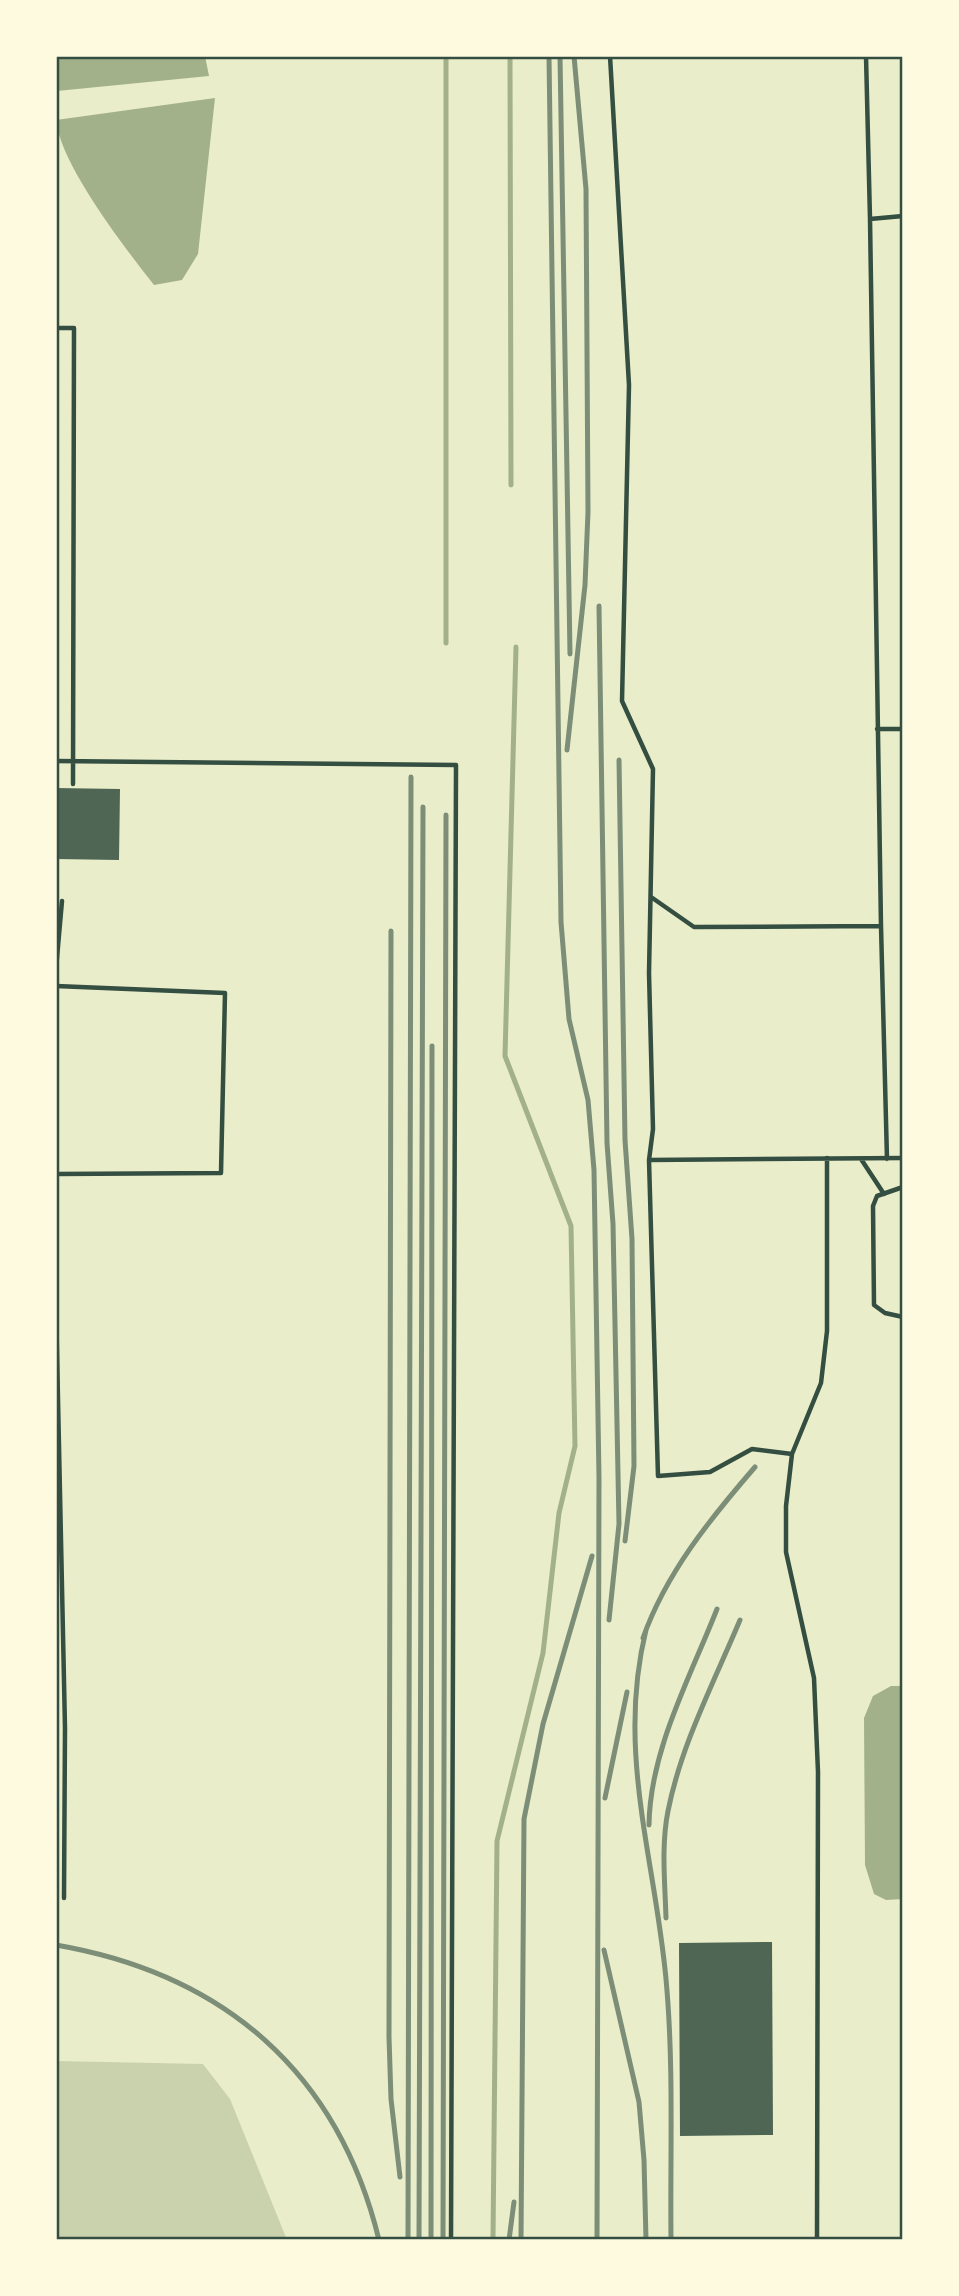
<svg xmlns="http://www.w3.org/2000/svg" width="959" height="2296" viewBox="0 0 959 2296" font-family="Barlow,sans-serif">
	<rect width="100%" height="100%" fill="#e9edc9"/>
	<path fill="#cad2ad" d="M56,2061l147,3 27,35 57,141h-231z"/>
	<path fill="#a3b18a" d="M56,56h149l4,20 -152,15z
		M215,98l-17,156 -16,26 -28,5c-29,-37 -94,-121 -98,-165z
		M891,1686h12v213l-17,1 -12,-6 -9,-29 -1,-147 9,-22z"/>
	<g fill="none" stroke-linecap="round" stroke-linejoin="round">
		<path stroke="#a3b18a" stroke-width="5" d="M510,56l1,429
			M446,643v-587
			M493,2240l4,-399 46,-188 16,-140 16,-67 -4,-220 -66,-170 11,-409"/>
	</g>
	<path fill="#4f6655" d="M56,788l64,1 -1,71 -63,-1z
		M772,1942l1,193 -93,1 -1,-193z"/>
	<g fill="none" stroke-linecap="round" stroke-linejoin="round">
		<path stroke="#344e41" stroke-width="4.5" d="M610,56l19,329 -7,316 31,68 -4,204 4,156 -4,31 9,316 52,-4 42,-23 40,5 -6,52v46l28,126 4,94 -1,468
			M866,56l4,163
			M56,328h18l-1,456
			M877,729h24
			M56,761l400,4 -5,1475
			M651,897l43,30 187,-1 6,233
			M881,926l-11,-707 33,-3
			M56,969l6,-68
			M56,986l169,7 -4,180 -165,1
			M861,1159l23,35
			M649,1160l254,-2
			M903,1187l-26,9 -4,10 1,99 11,8 18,4
			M56,1305l9,423 -1,170
			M792,1454l29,-71 6,-52v-173"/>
		<path stroke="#7c8e77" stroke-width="5" d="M549,56l12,866 8,97 19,81 6,70 5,308 -2,762
			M560,56l10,598
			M599,606l8,537 6,81 6,300 -10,96
			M567,750l18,-165 3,-73 -2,-323 -12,-133
			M619,760l6,380 7,99 2,227 -9,75
			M391,931l-2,1106 2,62 9,78
			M646,1630c-30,121 9,229 20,349 8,86 4,174 5,261
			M643,1638c23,-65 67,-119 112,-171
			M605,1798l22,-106
			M649,1825c1,-75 41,-147 68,-216
			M666,1918c-1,-35 -5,-72 2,-107 13,-66 46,-129 72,-191
			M56,1945c168,29 282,127 323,295
			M604,1950l35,152 5,58 2,80
			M408,2240l3,-1463
			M419,2240l4,-1433
			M431,2240l1,-1194
			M443,2240l3,-1425
			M509,2240l5,-38
			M521,2240l3,-421 19,-95 49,-168"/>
	</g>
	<rect width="959" height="2296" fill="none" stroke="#fefae0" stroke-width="116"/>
	<rect x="58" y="58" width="843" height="2180" fill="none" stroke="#344e41" stroke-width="2.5"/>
</svg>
